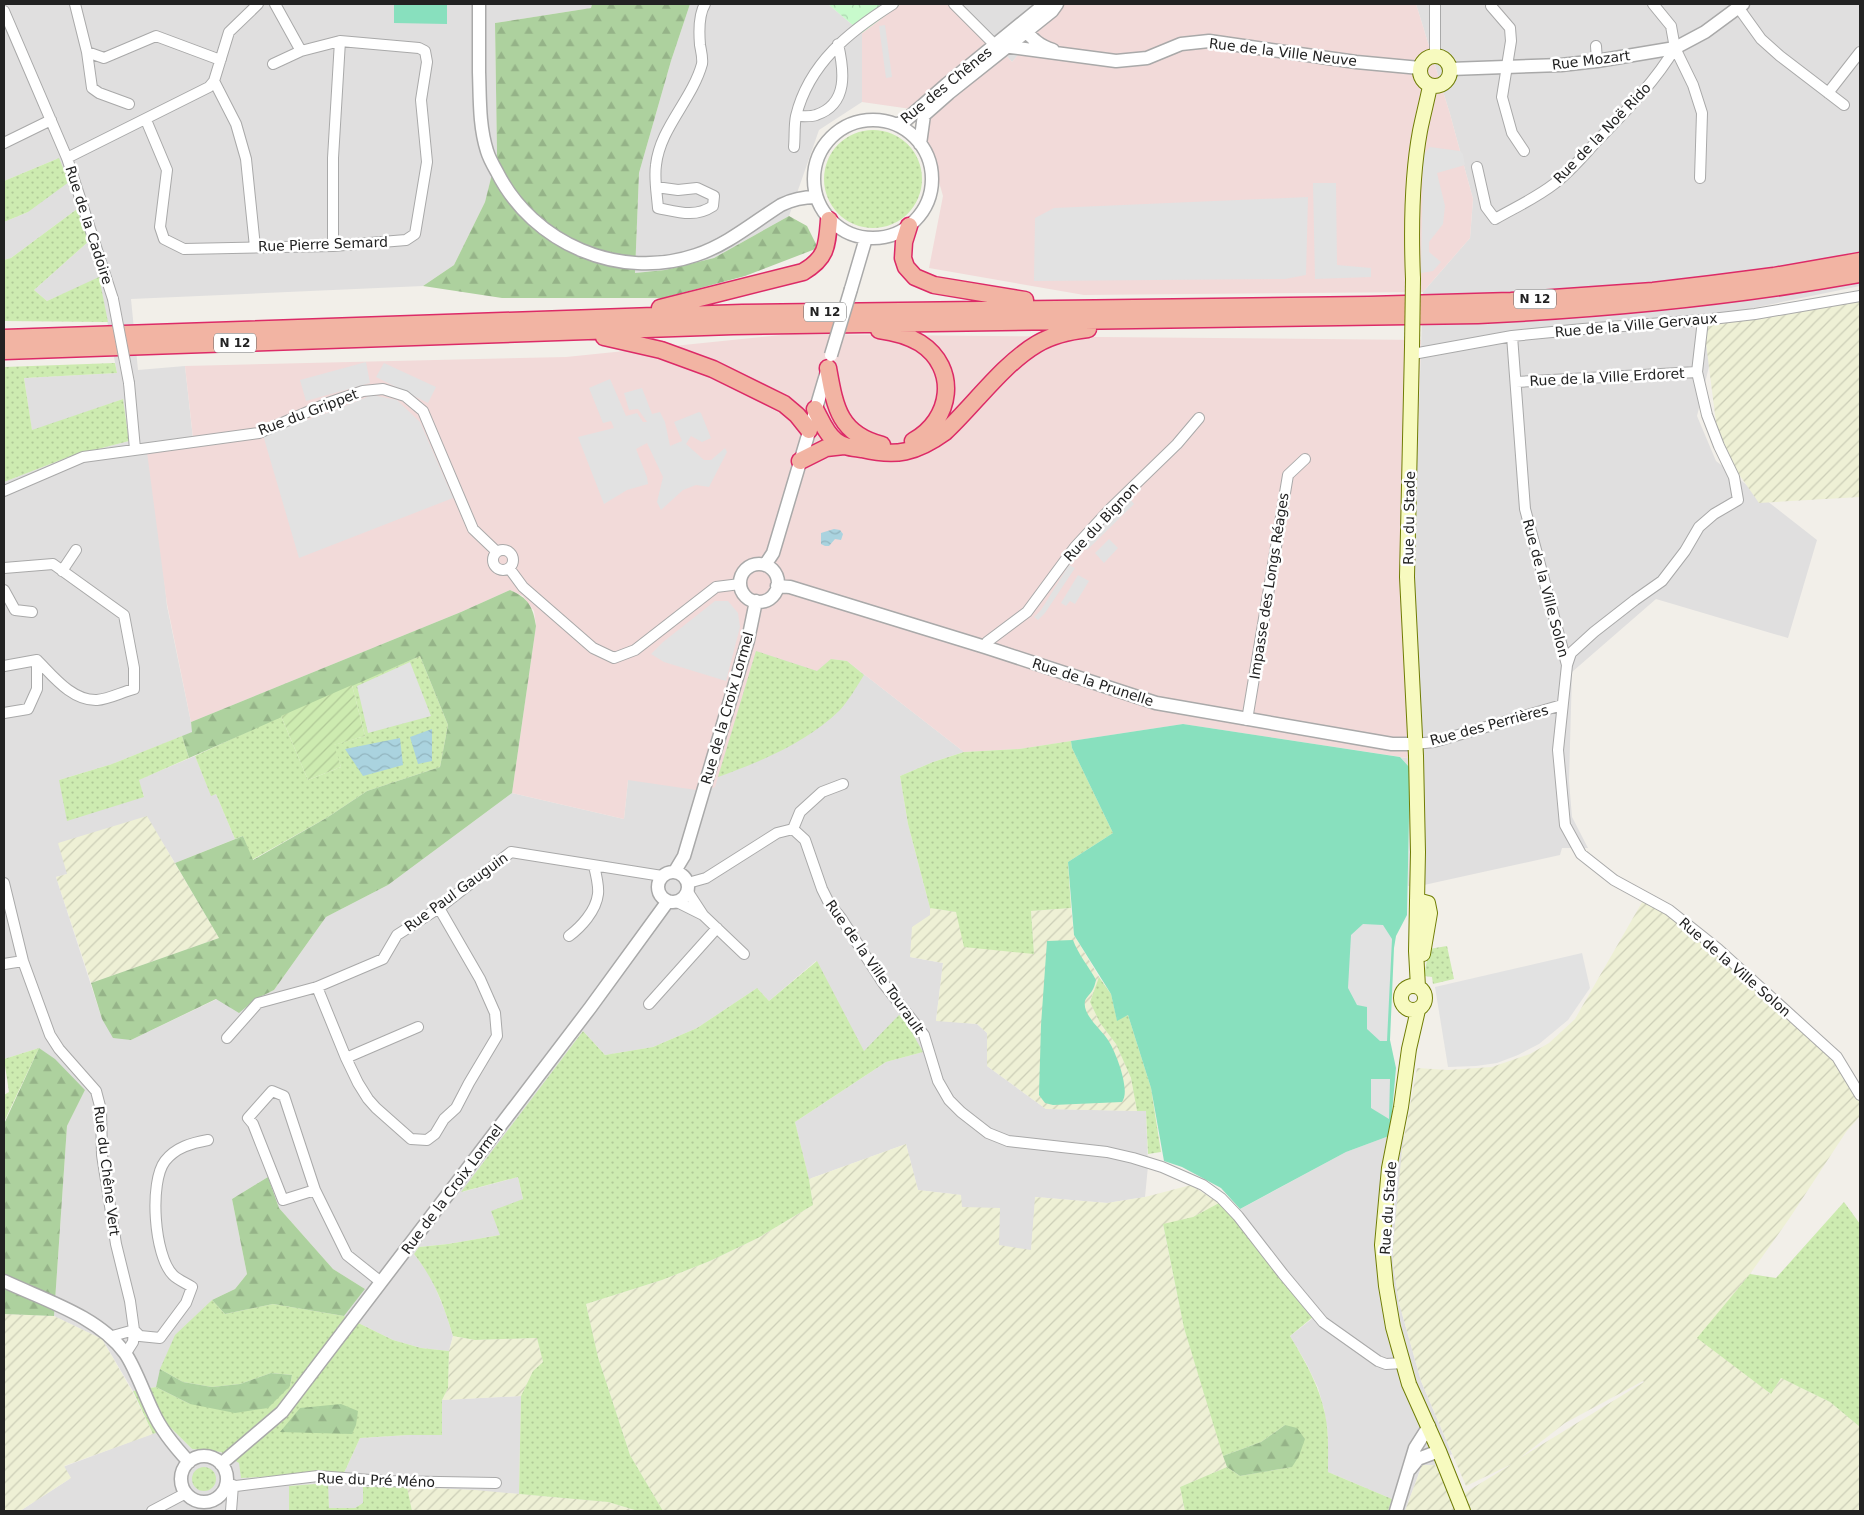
<svg xmlns="http://www.w3.org/2000/svg" width="1864" height="1515" viewBox="0 0 1864 1515" font-family="'DejaVu Sans',sans-serif">
	<defs>
		<pattern id="farmland-furrows" width="10" height="10" patternUnits="userSpaceOnUse" patternTransform="scale(1.25)"><rect width="10" height="10" fill="#eef0d5"/><path d="M-1 1l2-2M0 10L10 0M9 11l2-2" fill="none" stroke="#ccceb7"/></pattern>
		<pattern id="grass-dots" width="8" height="8" patternUnits="userSpaceOnUse" patternTransform="scale(1.25)"><rect width="8" height="8" fill="#cdebb0"/><path d="M2 2h.1M6 6h.1" fill="none" stroke="#b0c997" stroke-width="1.8" stroke-linecap="round"/></pattern>
		<pattern id="forest-firs" width="22" height="20" patternUnits="userSpaceOnUse" patternTransform="scale(1.25)"><rect width="22" height="20" fill="#add19e"/><path d="M5 1l3.5 6h-7zM16 11l3.5 6h-7z" fill="#95b388"/></pattern>
		<pattern id="park-crowns" width="20" height="18" patternUnits="userSpaceOnUse" patternTransform="scale(1.25)"><rect width="20" height="18" fill="#c8facc"/><path d="M2 6a3 3 0 1 1 6 0M12 15a3 3 0 1 1 6 0" fill="none" stroke="#acd6af"/></pattern>
		<pattern id="garden-furrows" width="10" height="10" patternUnits="userSpaceOnUse" patternTransform="scale(1.25)"><rect width="10" height="10" fill="#cdebb0"/><path d="M-1 1l2-2M0 10L10 0M9 11l2-2" fill="none" stroke="#b0c997"/></pattern>
		<pattern id="water-waves" width="16" height="10" patternUnits="userSpaceOnUse" patternTransform="scale(1.25)"><rect width="16" height="10" fill="#aad3df"/><path d="M0 5q4-4 8 0t8 0" fill="none" stroke="#92b5bf"/></pattern>
	</defs>
	<rect width="100%" height="100%" fill="#f2efe9"/>
	<path fill="#e0dfdf" d="M4,4h588l-1,4 -96,15 2,131 -12,48 -31,63 -31,21 -292,13 7,71 47,-4 9,82 -46,4 5,14 14,140 26,126 -81,32 -53,16 85,16 -6,-16 57,-24 16,39 5,-1 19,45 -60,24 -29,-47 -79,58 -11,3 46,142 29,21 86,-41h39l18,-9 52,-73 62,-32 124,-92 112,26 4,-39 128,-129 91,10 117,91 -31,10 -33,14 8,48 22,84 1,7 -21,42 33,6 -7,57 41,4 10,9v33l59,43 100,2 2,55 -3,31 -38,6 -71,-6 -5,54 -32,-5 -38,-39v-12l-43,-5 -12,-46 -97,35 -14,-57 91,-60 37,-10h-59l-48,-91 -47,40 -12,-13 -60,40 -44,19 -48,8 -22,-24 -121,161 56,-15 5,22 -23,36 -52,9 -29,3 -5,7 16,21 15,36 8,25 -4,15 -28,-3 -28,-8 -49,-24 21,-27 -32,-20 -54,-61 -11,-31 -36,22 15,75 -12,15 -23,11 -52,69 -4,18 -23,4 -31,-52 -48,-23 13,-190 18,-36 -46,-42 -35,11v-577l67,-26 58,-15 -6,-42 -91,32 -8,-53 93,-5 -18,-95 -52,23 -13,-11 55,-49 -12,-32 -66,49 -7,2v-38l24,-10 31,-54 -55,23z
		M690,4h138l34,29v69l-43,28 -30,86 -75,42 -49,12 -30,3 4,-100 32,-112z
		M962,4h99l-49,58z
		M1416,4h444v282l-161,33 14,31 -16,66 19,45 101,79 -29,98 -132,-39 -84,73 -3,109 3,36 16,31h-26l-2,7 -136,30 -16,1 2,-118 -10,-11 20,3 -7,-186 10,-282 47,-54 3,-39 -23,-85z
		M1389,1136h16l-12,109v19l6,39 22,78 31,73 -17,11h-13l-17,46h-16l3,-12 -64,-27v-36l-4,-27 -6,-21 -12,-25 -16,-27 23,-18 -82,-104 115,-62z
		M521,1396l-2,98 -127,-8 -29,1v16l-8,5h-26l-2,-25 -38,3v25h-269l51,-33 -8,-11 107,-40 22,22 29,3 19,11 2,15 102,-5 16,-35 48,-3h34v-35z"/>
	<path fill="#f2dad9" d="M901,4h61l50,58 49,-58h355l34,110 23,85 -3,39 -47,54 -339,3 -155,-27 14,-72 -25,-86 -56,-8v-69z
		M791,334l630,6 -8,234 8,186 -238,-36 -164,25 -55,3 -117,-91 -16,-2 -14,12 -61,-20 -41,136 -12,4 -75,-11 -4,39 -112,-26 24,-167 -2,-15 -11,-15 -13,-6 -49,22 -270,110 -24,-118 -20,-152 47,-5 -9,-81 381,-9z"/>
	<path fill="url(#farmland-furrows)" fill-rule="evenodd" d="M1860,294v203l-101,6 -40,-57 -16,-126z
		M147,816l72,122 -128,45 -35,-106 11,-3 -9,-31z
		M1645,897l24,13 168,147 23,38v21l-14,16 -57,87 -39,55 -43,53 63,67 11,-16 49,24 30,25v36l-2,6 2,2v40h-397l-5,-14 54,-33 -46,22 -45,-105 -22,-78 -6,-39v-19l9,-96 15,-81 31,2 44,-3 38,-13 19,-11 26,-24zM1643,1381l1,1 -124,76 45,-35z
		M930,908l26,4 78,42 -3,-43 40,-3 3,27 25,42 -9,25 10,21 16,21 15,34 6,33 -91,-2 -59,-43v-33l-10,-9 -41,-3 7,-58 -33,-6 2,-30 18,-12z
		M906,1144l12,46 43,5 1,12 38,1 -1,37 32,5 4,-53 72,6 38,-6 46,-12 28,18 -26,14 -30,8 21,103 43,139 -47,20 5,24h-522l-33,-56 -32,-98 -12,-53 76,-24 48,-19 48,-23 55,-33 -4,-26z
		M4,1314l50,2 48,23 30,52 21,43 -89,32 7,12 -51,33h-16z
		M453,1336l22,4 62,-2 6,24 -10,9 -12,25 -79,4 6,-12 1,-37z
		M1422,1465h13l7,10 13,36h-50z
		M407,1487l68,3 133,12 30,9h-226z"/>
	<path fill="url(#grass-dots)" d="M824 179a49 49 0 1 1 98 0a49 49 0 1 1-98 0Z
		M59,158l10,24 -41,30 -24,10v-41z
		M77,209l12,32 -55,49 13,11 52,-24 9,45 -104,-1v-61l7,-2z
		M115,363l2,10 -93,5 8,52 91,-31 6,42 -58,15 -67,26v-115z
		M756,651l61,20 14,-12 16,2 17,14c-7,11 -15,25 -24,35 -34,33 -78,51 -122,67z
		M420,656l28,69 -8,42 -73,24 -39,26 -76,43 -9,-24 -8,3 -19,-45 -5,2 -16,-40 86,-40 27,64 33,-13 -8,-22 32,-9 -13,-51z
		M182,736l7,22 -50,22 5,17 -77,24 -8,-41 53,-16z
		M1071,741l1,7 41,85 -45,29 3,46 -40,3 3,43 -70,-7 -8,-35 -26,-4 -22,-84 -8,-48 33,-14 31,-10 55,-3z
		M1447,946l7,33 -21,5 -1,-7 -8,-1 5,-27z
		M817,961l47,90 35,-36 8,9 16,28 -37,10 -91,60 14,57 4,26 -55,33 -48,23 -48,19 -76,24 12,53 32,98 33,56h-25l-30,-9 -89,-8 2,-98 12,-25 10,-9 -6,-24 -62,2 -22,-4c-10,-33 -18,-55 -39,-82l5,-7 29,-3 52,-9 -9,-24 32,-12 -5,-22 -57,15 122,-161 22,24 48,-8 44,-19 60,-40 12,13z
		M1099,977l12,17 6,26 11,-5 23,73 10,64 -13,2 -2,-43h-9l-6,-33 -15,-34 -16,-21 -10,-21z
		M39,1048l-35,74v2v-29l5,-3 -5,-33z
		M1844,1202l16,22v203l-30,-25 -49,-24 -10,16 -74,-56 53,-64 26,4z
		M1219,1203l12,11 82,103 -23,19c15,25 29,49 35,78 4,19 3,38 3,58l64,27 -4,12h-203l-5,-24 47,-20 13,9 51,-9 -6,-42 -24,17 -38,14 -39,-128 -21,-104 30,-7z
		M212,1300l13,14 48,-10 71,12 49,24 28,8 28,3 -1,37 -6,12v35h-34l-48,3 -16,35 -103,5 -2,-15 -18,-11 -29,-3 -22,-22 -17,7 -20,-43 23,-4 34,17 100,-18 2,-11 -21,-2 -31,11 -28,3 -29,-5 -23,-13 15,-34z
		M192 1479a12 12 0 1 1 24 0a12 12 0 1 1-24 0Z
		M328,1483l1,25h26l8,-5v-16h44l5,24h-123v-25z"/>
	<path fill="url(#forest-firs)" d="M592,4h98l-19,57 -32,112 -4,100 30,-3 49,-12 75,-42 18,10 11,22 -73,28 -82,22h-161l-79,-12 31,-21 31,-63 12,-48 -2,-131 96,-15z
		M510,590c18,8 23,16 26,36l-24,167 -124,92 -62,32 -52,73 -18,9 -17,14 -23,-14 -85,41 -18,-2 -11,-19 -11,-36 128,-45 -44,-75 68,-27 10,24 75,-43 39,-26 73,-24 8,-42 -28,-69 -231,102 -7,-22 10,-4 -1,-10 270,-110z
		M39,1048l16,11 30,31 -18,36 -13,190 -50,-2v-190z
		M268,1177l11,31 54,61 32,20 -21,27 -71,-12 -48,10 -13,-14 23,-11 12,-15 -15,-75z
		M160,1369l23,13 29,5 28,-3 31,-11 21,2 -2,11 -22,22 -33,5 -45,-9 -34,-17z
		M341,1404l17,7 -2,14 -4,9 -72,-2 20,-24z
		M1285,1425l12,3 8,11 -6,17 -7,11 -52,9 -13,-9 -4,-11 38,-14z"/>
	<path fill="url(#park-crowns)" d="M828,4h73l-39,29z"/>
	<path fill="url(#garden-furrows)" d="M352,685l13,51 -31,9 7,22 -33,13 -27,-64z"/>
	<path fill="#88e0be" d="M394,4h53v20l-53,-1z
		M1183,724l217,33 10,11 -3,147 -11,21 -2,12 -4,92 6,28 -4,45 -3,23 -43,16 -106,57 -19,-21 -39,-21 -18,-6 -13,-73 -23,-73 -11,6 -6,-27 -37,-59 -6,-73 45,-29 -41,-85 -1,-7z
		M1073,940c5,14 16,27 23,40 -1,4 -2,8 -4,11 -2,3 -6,7 -7,10 -3,14 17,29 23,39 8,12 23,51 14,62l-69,3 -8,-2 -6,-8 2,-70 6,-84z"/>
	<path fill="#e2e2e2" d="M885,25l7,52 -6,1 -7,-52z
		M1430,147l30,4 3,3 2,11 -28,8 8,33 -2,18 -14,18v10l12,10 -8,9 -12,2 2,-118z
		M1313,183h23l1,82 34,3v9l-56,2z
		M1308,197l-2,78 -21,4 -251,2 1,-63 19,-10z
		M366,362l4,21 -64,18 -6,-21z
		M384,363l52,24 -8,16 -52,-26z
		M610,379l16,37 11,-3 6,9h4l-9,-13 -9,1 -5,-17 18,-5 10,26 8,-2 5,10 5,24 12,-5 -8,-19 25,-10 2,1 10,25 -9,4 -11,-6 -5,8 18,16h7l14,-12 2,4 -18,35 -13,-2 -13,5 -22,20 -4,-8 6,-25 -16,-34 -11,6 11,28 1,7 -21,6 -23,14 -26,-67 36,-9 -3,-7 -8,2 -14,-35z
		M372,395l25,5 23,22 33,76 -154,60 -36,-123 70,-24z
		M1130,499l4,5 -47,46 -5,-5z
		M1109,539l9,9 -14,15 -9,-10z
		M1069,565l6,3 -30,45 -7,7 -4,-3 7,-7z
		M1078,575l11,6 -14,23 -5,-3 -4,5 -5,-3z
		M715,601h13l10,12 2,14 -14,54 -62,-19 -13,-8 12,-12z
		M410,662l21,54 -63,17 -11,-47z
		M1363,924l20,1 9,14 -5,102h-7l-13,-12v-22l-10,-2 -9,-17 3,-53z
		M1582,953l8,35 -22,32 -29,24 -21,11 -21,8 -21,3 -28,1 -13,-80z
		M1371,1079h19l-1,40 -18,-11z"/>
	<path fill="url(#water-waves)" d="M834,529l6,1 3,4 -2,6 -6,-1 -6,7h-4l-4,-2v-11z
		M432,729v32l-14,3 -8,-27z
		M400,738l3,27 -40,11 -18,-27z"/>
	<g fill="none" stroke-linecap="round" stroke-linejoin="round">
		<g stroke="#a9a9a9" stroke-width="12">
			<path id="minor" d="M75,4l12,48 17,6 52,-22 59,22 6,1
				M954,4l41,41
				M1653,4l18,22 4,22 18,37 9,28 -2,65
				M1491,6l19,22 1,13 -9,56 10,36 12,18
				M1738,7l23,32 19,17 64,49
				M4,11l63,147 46,141
				M1596,46l1,15
				M87,52l5,36 7,5 30,11
				M1435,56v-52
				M273,64l28,-13 -26,-47
				M214,81l22,43 10,35 9,88
				M1828,93l32,-41
				M796,116c6,0 15,1 20,-1 33,-11 28,-45 22,-71
				M146,120l21,50 -7,57 4,12 20,10 149,-3 73,-6 9,-6 12,-72 -6,-62 6,-38 -2,-11 -6,-3 -79,-7 -39,10
				M4,143l47,-23
				M794,147c1,-10 0,-22 2,-31 13,-53 54,-85 97,-112
				M67,158l142,-71 5,-6 15,-49 29,-28
				M1477,167l9,40 9,12c19,-11 41,-21 59,-35 16,-12 29,-28 43,-43 28,-29 58,-59 78,-93
				M656,187l22,3 19,-2 17,8 -1,10c-18,12 -35,6 -55,2 -1,-14 -4,-29 -2,-43 4,-37 36,-65 46,-101 1,-6 -1,-13 -2,-19 -1,-12 -1,-31 5,-41
				M333,246v-88l7,-117
				M1512,336l13,173 42,156 -9,85 7,75 16,29 33,26 55,30 49,39 119,108 23,38
				M1413,354l99,-18 71,-7 120,-9 52,-6 105,-18
				M1516,382l181,-10
				M129,383l6,66
				M4,491l79,-34 176,-24 69,-30 35,-12 20,-2 22,7 18,15 50,118 23,22
				M493 560a10 10 0 1 1 20 0a10 10 0 1 1-20 0Z
				M4,568l49,-4 71,51 10,53v21c-12,3 -25,10 -37,11 -25,1 -44,-24 -60,-40l-33,6
				M509,568l14,19 70,61 21,10 21,-8 81,-63 24,-3
				M62,571l14,-21
				M4,590l11,20 17,2
				M985,647l2,-5 40,-30 48,-65 36,-39 66,-64 22,-26
				M1567,665l4,-12 23,-21 41,-32 27,-19 23,-30 14,-24 15,-13 24,-14 -4,-23 -15,-31 -12,-31 -10,-43 6,-52
				M4,713l24,-4 9,-20v-29
				M1247,720l41,-245 17,-16
				M1415,744l19,-2 128,-37
				M793,829l7,-17 22,-20 21,-8
				M4,883l19,78 27,74 9,14 37,42 5,19 1,45 14,89 14,57 4,29 -1,12 -7,11
				M688,883l18,-5 71,-45 16,-4 12,11 17,49 7,14 12,15 42,65 41,52 14,46 11,19 12,12 27,21 20,8 99,11 26,6 29,9 41,18 18,13 17,18 45,58 40,48 55,39 8,3 17,-1
				M677,902l26,13 -15,-23
				M703,915l41,39
				M569,936c12,-9 27,-25 29,-42 1,-8 -2,-20 -4,-28
				M4,964l19,-3
				M317,987l29,71 72,-31
				M649,1004l68,-76
				M227,1038l31,-35 59,-16 66,-28 14,-24 42,-27 72,-56 151,24
				M346,1058l12,25 10,16 8,9 35,31 16,1 8,-6 9,-15 12,-11 13,-25 28,-47 -2,-23 -15,-34 -41,-71
				M315,1190l-32,10 -30,-76 -5,-6 24,-27 12,5 31,94 32,65 34,27
				M134,1330l6,6 20,2 26,-35 6,-16c-6,-4 -14,-7 -19,-12 -19,-19 -24,-93 -8,-114 11,-14 27,-18 43,-21
				M109,1337l25,-7
				M226,1484l10,2 82,-10 65,5 113,2
				M152,1511l34,-18
				M231,1511l2,-26"/>
		</g>
		<g stroke="#a9a9a9" stroke-width="15">
			<path id="tertiary" d="M479,4c0,23 0,45 0,68 1,27 0,54 8,79 2,7 6,14 10,21 36,72 123,109 199,83 31,-10 58,-33 85,-50 12,-6 22,-8 35,-8
				M1020,30c9,2 10,7 17,12 5,4 10,6 16,8
				M995,45l121,16 31,-3 34,-14 28,-3 147,21 64,6
				M1450,69l111,-4 36,-4 78,-13 30,-16 38,-28
				M814 179a59 59 0 1 1 118 0a59 59 0 1 1-118 0Z
				M897,125l9,-5 41,-36 98,-80
				M920,144l4,-29 25,-22 78,-62 25,-20 5,-7
				M851,289l15,-51
				M740 583a19 19 0 1 1 38 0a19 19 0 1 1-38 0Z
				M765,565l8,-12 55,-185
				M777,586l13,1 195,60 171,56 236,41h23
				M675,871l9,-15 64,-216 8,-39
				M658 887a15 15 0 1 1 30 0a15 15 0 1 1-30 0Z
				M4,1281c40,19 94,35 121,72 10,14 20,43 28,59 8,18 22,35 36,50
				M181 1479a23 23 0 1 1 46 0a23 23 0 1 1-46 0Z
				M221,1464l61,-52 308,-404 78,-107
				M1410,1469l8,-10 21,-8
				M1396,1511l19,-63 14,-22"/>
		</g>
		<g stroke="#707d05" stroke-width="16">
			<path id="secondary" d="M1420 71a15 15 0 1 1 30 0a15 15 0 1 1-30 0Z
				M1413,279c-2,-49 -2,-99 7,-148 3,-15 7,-30 10,-45
				M1412,347l-5,230 9,179 2,96 -2,99 2,36
				M1417,900l11,3 2,10 -7,41
				M1401 998a12 12 0 1 1 24 0a12 12 0 1 1-24 0Z
				M1418,1010l-9,39 -8,58 -12,61 -7,77 4,41 7,41 16,57 30,67 24,60"/>
		</g>
		<g stroke="#dc2a67" stroke-width="19">
			<path id="trunk" d="M909,226l-5,16 -1,16 3,9 9,10 19,8 91,15
				M660,308l143,-36c24,-14 24,-26 26,-52
				M879,330c15,2 28,5 41,13 39,25 32,77 -7,98
				M604,337l57,13 52,19 71,35 13,11 12,15
				M4,338l738,-25 627,-8 142,-4 142,-10 59,-7 62,-8 86,-15
				M4,351l729,-25 745,-11c130,-6 254,-18 382,-41
				M828,368c7,39 11,66 54,77
				M815,409c6,11 11,25 21,32 7,6 17,7 26,8 34,8 54,4 83,-17 29,-27 58,-68 92,-88 15,-9 33,-13 51,-15
				M800,461l26,-13 18,-2"/>
		</g>
		<use href="#minor" stroke="#fff" stroke-width="10"/>
		<use href="#tertiary" stroke="#fff" stroke-width="12"/>
		<use href="#secondary" stroke="#f7fabf" stroke-width="14"/>
		<use href="#trunk" stroke="#f2b4a3" stroke-width="16"/>
		<g stroke="#a9a9a9" stroke-width="12" stroke-linecap="butt">
			<path id="minor-bridge" d="M113,299l16,84"/>
		</g>
		<g stroke="#a9a9a9" stroke-width="15" stroke-linecap="butt">
			<path id="tertiary-bridge" d="M831,355l20,-66"/>
		</g>
		<g stroke="#707d05" stroke-width="16" stroke-linecap="butt">
			<path id="secondary-bridge" d="M1412,347l1,-68"/>
		</g>
		<use href="#minor-bridge" stroke="#fff" stroke-width="10"/>
		<use href="#tertiary-bridge" stroke="#fff" stroke-width="12"/>
		<use href="#secondary-bridge" stroke="#f7fabf" stroke-width="14"/>
	</g>
	<g text-anchor="middle" stroke-width="5" stroke-linejoin="round" paint-order="stroke">
		<g fill="#fff" stroke="#646464" stroke-width="1">
			<rect x="1514" y="289.5" width="42" height="19" rx="4"/>
			<rect x="804" y="302.5" width="42" height="19" rx="4"/>
			<rect x="214" y="333.5" width="42" height="19" rx="4"/>
		</g>
		<g font-size="12" font-weight="bold" fill="#222">
			<text x="1535" y="303">N 12</text>
			<text x="825" y="316">N 12</text>
			<text x="235" y="347">N 12</text>
		</g>
		<g font-size="14" fill="#222" stroke="#fff">
			<text transform="translate(1283 52) rotate(7)" y="5">Rue de la Ville Neuve</text>
			<text transform="translate(1591 60) rotate(-7)" y="5">Rue Mozart</text>
			<text transform="translate(946 85) rotate(-39)" y="5">Rue des Chênes</text>
			<text transform="translate(1602 133) rotate(-46)" y="5">Rue de la Noë Rido</text>
			<text transform="translate(89 225) rotate(72)" y="5">Rue de la Cadoire</text>
			<text transform="translate(323 244) rotate(-2)" y="5">Rue Pierre Semard</text>
			<text transform="translate(1636 325) rotate(-5)" y="5">Rue de la Ville Gervaux</text>
			<text transform="translate(1607 377) rotate(-3)" y="5">Rue de la Ville Erdoret</text>
			<text transform="translate(308 412) rotate(-21)" y="5">Rue du Grippet</text>
			<text transform="translate(1409 518) rotate(-89)" y="5">Rue du Stade</text>
			<text transform="translate(1101 522) rotate(-47)" y="5">Rue du Bignon</text>
			<text transform="translate(1269 586) rotate(-81)" y="5">Impasse des Longs Réages</text>
			<text transform="translate(1546 588) rotate(75)" y="5">Rue de la Ville Solon</text>
			<text transform="translate(1093 682) rotate(18)" y="5">Rue de la Prunelle</text>
			<text transform="translate(727 708) rotate(-74)" y="5">Rue de la Croix Lormel</text>
			<text transform="translate(1489 725) rotate(-15)" y="5">Rue des Perrières</text>
			<text transform="translate(456 892) rotate(-36)" y="5">Rue Paul Gauguin</text>
			<text transform="translate(875 967) rotate(55)" y="5">Rue de la Ville Tourault</text>
			<text transform="translate(1735 967) rotate(41)" y="5">Rue de la Ville Solon</text>
			<text transform="translate(107 1171) rotate(83)" y="5">Rue du Chêne Vert</text>
			<text transform="translate(452 1189) rotate(-53)" y="5">Rue de la Croix Lormel</text>
			<text transform="translate(1388 1208) rotate(-86)" y="5">Rue du Stade</text>
			<text transform="translate(376 1480) rotate(2)" y="5">Rue du Pré Méno</text>
		</g>
	</g>
	<rect width="1864" height="1515" fill="none" stroke="#222222" stroke-width="10"/>
</svg>
